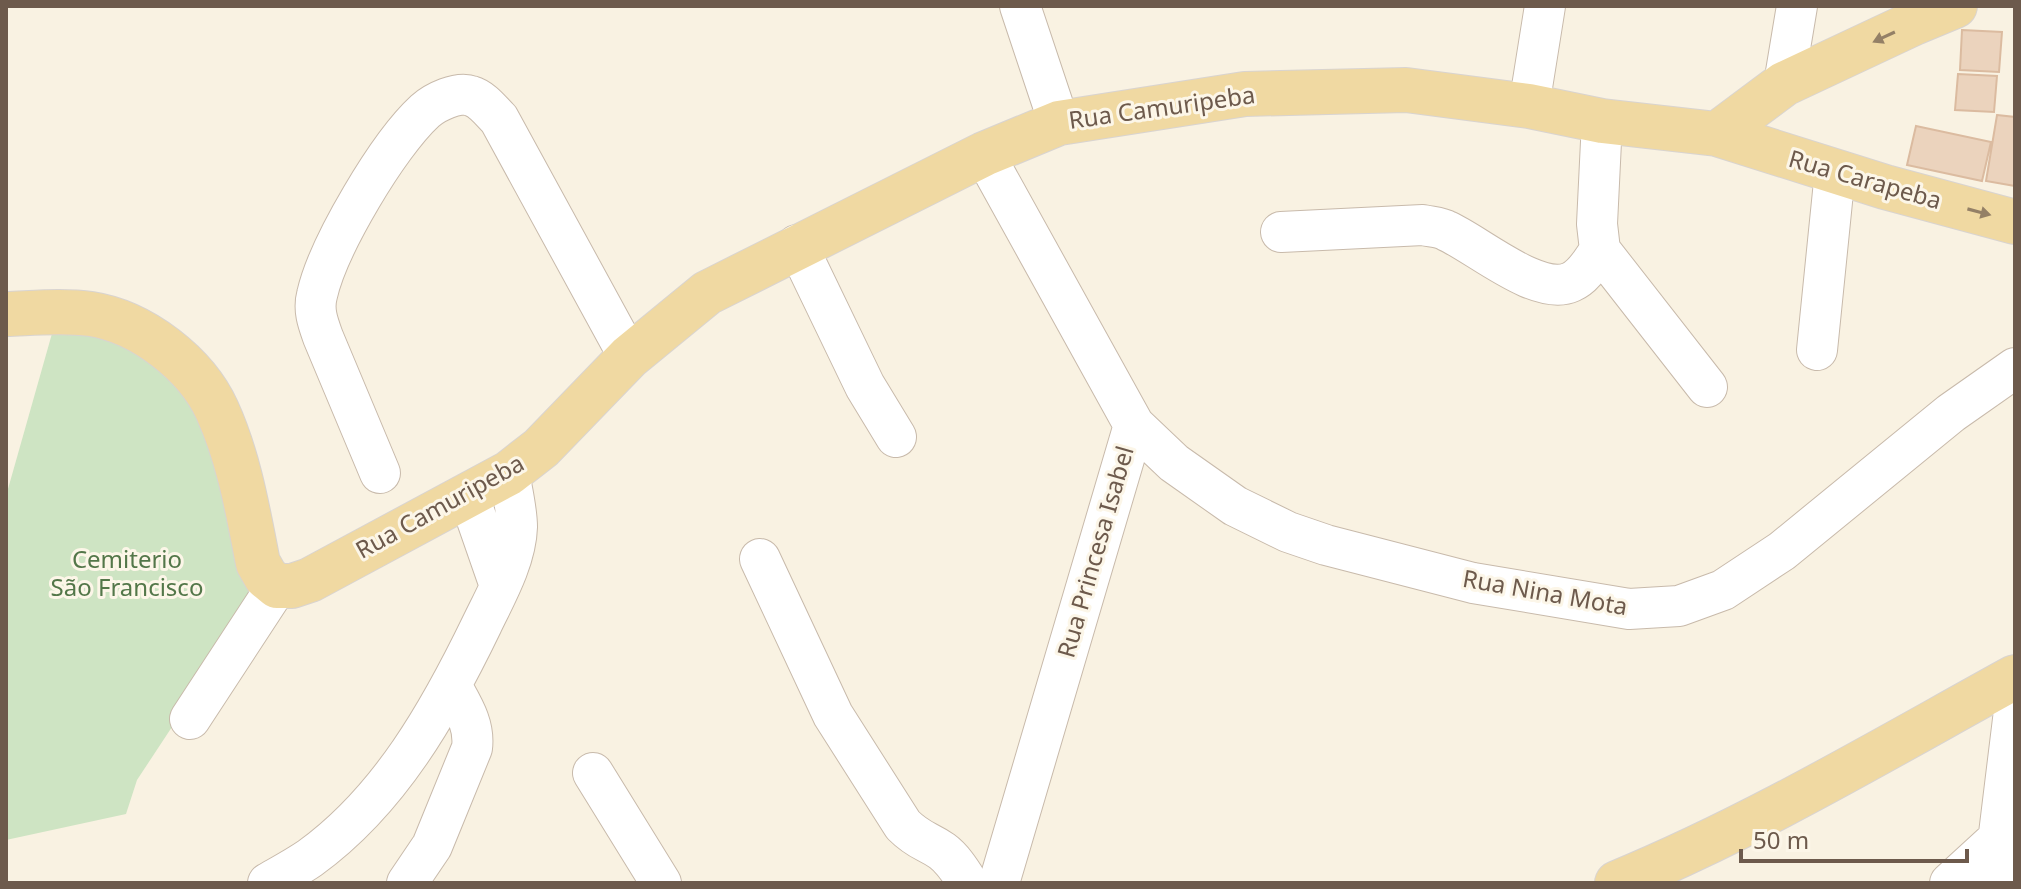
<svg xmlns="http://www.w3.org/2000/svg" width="2021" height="889" viewBox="0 0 2021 889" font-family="'Noto Sans',sans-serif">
	<rect width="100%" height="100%" fill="#f9f2e2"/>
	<path fill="#cee4c3" d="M53,330l89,15 45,37 48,104 20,115 -118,179 -11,34 -120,26v-344z"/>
	<path fill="#ebd3bd" stroke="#dbbba0" stroke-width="2" d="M1962,30l40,2 -3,40 -39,-2z
		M1958,74l39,2 -3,36 -39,-2z
		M1997,115l18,2v69l-29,-5z
		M1916,126l75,16 -9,39 -75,-16z"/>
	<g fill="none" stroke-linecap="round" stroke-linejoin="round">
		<g stroke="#c8baab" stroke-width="42">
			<path id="minor" d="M1020,6l39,117
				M1784,84l13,-78
				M1529,106l16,-100
				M1602,121l-5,103 3,26 107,137
				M984,154l150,271 -135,458
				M1281,232l142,-7c8,2 17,2 24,6 31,14 91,66 124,51 14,-6 21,-21 29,-32
				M797,245l68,141 31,51
				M1817,350l18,-178
				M1134,425l40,38 61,43 53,26 38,13 147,38 156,26 50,-3 44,-16 59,-39 169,-138 64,-45
				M380,473l-57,-136c-5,-14 -10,-27 -6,-42 11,-49 71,-150 108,-184 10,-9 33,-20 46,-15 11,3 20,15 28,23l130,238
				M468,494l32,92
				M760,559l73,156 70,110c16,16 23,15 39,26 11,8 19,21 26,32
				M190,719l87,-133
				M593,773l68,110
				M268,883c14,-8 29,-16 42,-25 80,-58 130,-147 172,-234 14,-29 34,-64 35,-97 0,-17 -5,-37 -8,-54
				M407,883l25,-37 40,-98c3,-23 -9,-41 -20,-61
				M1950,883l48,-44
				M1993,883l22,-180"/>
		</g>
		<g stroke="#d9d4d0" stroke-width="46">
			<path id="major" d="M1717,134l67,-50 130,-61 41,-17
				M6,314c28,-1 58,-4 85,0 51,8 105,50 126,96 22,48 31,102 41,153l8,14 11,9h15l18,-6 199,-107 32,-25 88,-91 78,-64 277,-139 75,-31 186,-29 161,-4 123,16 73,15 115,13 168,53 130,35
				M1617,883c138,-57 267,-134 398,-206"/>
		</g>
		<use href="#minor" stroke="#fff" stroke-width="40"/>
		<use href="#major" stroke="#f0d9a2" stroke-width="44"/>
	</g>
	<defs><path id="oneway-solid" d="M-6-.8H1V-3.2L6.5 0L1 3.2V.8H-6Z" transform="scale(2)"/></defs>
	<g fill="#948066">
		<use href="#oneway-solid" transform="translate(1884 37) rotate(155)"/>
		<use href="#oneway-solid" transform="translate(1979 212) rotate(15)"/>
	</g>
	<g text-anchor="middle" stroke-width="6" stroke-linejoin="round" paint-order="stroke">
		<g font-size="24" fill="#6d5a4c" stroke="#fcf6e8">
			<text transform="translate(1162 108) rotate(-8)" y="8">Rua Camuripeba</text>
			<text transform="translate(1865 180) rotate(16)" y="8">Rua Carapeba</text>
			<text transform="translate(440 507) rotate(-29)" y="8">Rua Camuripeba</text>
			<text transform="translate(1096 552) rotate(-74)" y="8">Rua Princesa Isabel</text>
			<text transform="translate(1545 593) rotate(10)" y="8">Rua Nina Mota</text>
		</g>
		<g font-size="24" fill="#537749" stroke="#fcf6e8">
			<text x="127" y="568">Cemiterio<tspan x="127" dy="28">São Francisco</tspan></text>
		</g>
	</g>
	<rect width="2021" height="889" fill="none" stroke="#6d5a4c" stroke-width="16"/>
	<path d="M1741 849v12h226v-12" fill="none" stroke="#6d5a4c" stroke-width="4"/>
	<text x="1753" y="849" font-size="24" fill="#6d5a4c" stroke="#fcf6e8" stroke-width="6" paint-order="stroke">50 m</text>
</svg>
